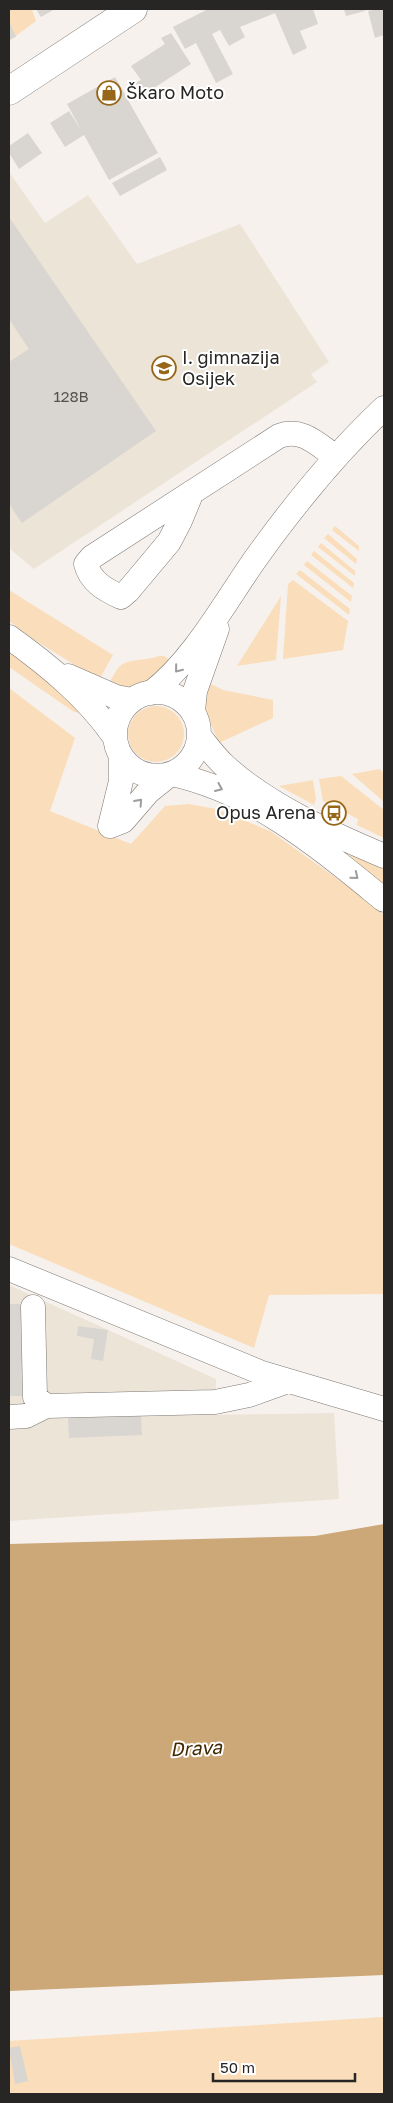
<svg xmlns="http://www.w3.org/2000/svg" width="393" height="2103" viewBox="0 0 393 2103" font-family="'Golos Text',sans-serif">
	<rect width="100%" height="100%" fill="#f6f1ec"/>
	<path fill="#ede4d8" d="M9,172l36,51 43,-28 49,69 103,-40 89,138 -18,12 6,8 -283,187 -25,-21z
		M9,1285l207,94 -1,36 119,-2 5,86 -330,22z"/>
	<path fill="#faddba" d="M9,9h23l4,12 -27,20z
		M335,526l24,20v5l-27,-21z
		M328,534l29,25 -1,5 -32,-26z
		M321,543l34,28v5l-37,-29z
		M314,551l40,32 -1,5 -42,-33z
		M307,561l45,35 -1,6 -47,-37z
		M300,570l50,39 -1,6 -53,-41z
		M293,580l55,41 -5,29 -60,9 5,-75z
		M9,590l104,65 -14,25 -71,-44 -19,-15z
		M281,596l-5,64 -39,6z
		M9,650l44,34 29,29 -8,-1 -65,-45z
		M159,656h5l10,7c-22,16 -37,31 -65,20 3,-5 7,-13 11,-17 9,-8 27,-5 39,-10z
		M203,680l20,10 50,10v18l-54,25 -14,-33z
		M9,688l66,50 -25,73 81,33 34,-38 24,-2 27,5 54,22 79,56 35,28v379l-115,1 -15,53 -245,-104z
		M128 734a28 28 0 1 1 56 0a28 28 0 1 1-56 0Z
		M380,769l4,5v28l-32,-28z
		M341,776l43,34v28l-27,-13 1,-6 -35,-18 -4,-22z
		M313,780l3,19 -2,6 -35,-19z
		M354,852l30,14v23l-37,-31z
		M384,2017v77h-375v-53z"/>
	<path fill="#cca777" d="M384,1524v451l-375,16v-447l306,-8z"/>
	<path fill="#d9d5d0" d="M36,9h19l-14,8z
		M208,9h105l5,15 -18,7 7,17 -14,7 -18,-42 -35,14 5,10 -16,9 -9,-16 -8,4 21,40 -17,9 -20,-40 -11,6 -12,-22z
		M344,9h20l1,2 -19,5z
		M377,9h7v26l-9,3 -7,-27z
		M9,21l7,16 -7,3z
		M171,33l20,31 -48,31 -7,-12 5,-3 -10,-14 34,-22 -4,-6z
		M115,77l43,76 -49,27 -25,-45 -19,12 -15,-24 19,-12 12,19 -14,-26z
		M28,133l14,20 -23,16 -10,-16v-7z
		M160,157l7,13 -47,26 -8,-13z
		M9,217l147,214 -134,92 -13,-19v-142l20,-13 -20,-30z
		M9,1304h14l-1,92h-13z
		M78,1326l30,4 -5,31 -12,-2 3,-20 -17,-3z
		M141,1416l1,19 -73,3 -1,-20z
		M20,2046l8,35 -13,3 -6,-36z"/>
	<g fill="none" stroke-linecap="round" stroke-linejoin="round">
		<g stroke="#7d7975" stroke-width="25">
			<path id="minor" d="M192,492l-12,29 -11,21 -41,49 -7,6c-16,-7 -31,-16 -35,-33l6,-7 187,-121c23,-9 39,9 57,21
				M9,637c39,28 77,59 105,99
				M68,676l48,21 16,3
				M115 734a42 42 0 1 1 84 0a42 42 0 1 1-84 0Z
				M151,693c43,-33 74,-91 105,-135 38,-53 80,-105 128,-150
				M193,711l2,-20 22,-62
				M200,737c8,10 15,20 25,29 42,39 107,68 159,90
				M172,774c83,18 148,74 212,126
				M110,826l13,-5 25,-29 20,-16
				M110,826l11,-45v-23
				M9,1269l253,104 122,36
				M33,1307l2,90 11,9
				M9,1417l17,-1 20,-10 169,-4 34,-7 39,-14"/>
		</g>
		<g stroke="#7d7975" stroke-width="29">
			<path id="major" d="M9,91l124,-82"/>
		</g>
		<use href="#minor" stroke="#fff" stroke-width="24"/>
		<use href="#major" stroke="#fff" stroke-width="28"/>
	</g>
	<defs><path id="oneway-chevron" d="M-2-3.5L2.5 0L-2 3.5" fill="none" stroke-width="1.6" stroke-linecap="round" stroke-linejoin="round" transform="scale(1.25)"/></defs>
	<g stroke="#9e9d9c">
		<use href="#oneway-chevron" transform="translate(178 669) rotate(129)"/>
		<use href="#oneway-chevron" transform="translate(219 788) rotate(24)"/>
		<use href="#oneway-chevron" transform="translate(139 802) rotate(-48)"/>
		<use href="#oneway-chevron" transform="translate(355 876) rotate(39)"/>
	</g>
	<defs>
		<g id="shop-ring" transform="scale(1.25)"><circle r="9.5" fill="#fff" stroke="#976618" stroke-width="1.5"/><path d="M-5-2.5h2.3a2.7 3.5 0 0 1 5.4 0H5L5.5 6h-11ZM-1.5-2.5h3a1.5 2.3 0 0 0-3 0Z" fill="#976618"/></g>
		<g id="school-ring" transform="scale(1.25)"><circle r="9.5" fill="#fff" stroke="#976618" stroke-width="1.5"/><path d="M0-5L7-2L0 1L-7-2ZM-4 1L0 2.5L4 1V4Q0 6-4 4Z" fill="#976618"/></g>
		<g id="bus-ring" transform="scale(1.25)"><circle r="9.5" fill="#fff" stroke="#976618" stroke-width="1.5"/><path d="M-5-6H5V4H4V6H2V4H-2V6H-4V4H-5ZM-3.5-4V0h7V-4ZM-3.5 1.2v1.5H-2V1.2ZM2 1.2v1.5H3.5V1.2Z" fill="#976618"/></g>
	</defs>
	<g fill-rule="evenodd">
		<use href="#shop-ring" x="109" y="93"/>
		<use href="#school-ring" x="164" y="368"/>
		<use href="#bus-ring" x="334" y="813"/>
	</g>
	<g text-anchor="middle" stroke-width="4" stroke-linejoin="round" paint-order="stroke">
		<g font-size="15" fill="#54524f">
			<text x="71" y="402">128B</text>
		</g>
		<g font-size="18" fill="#272624" stroke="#fff" text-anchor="start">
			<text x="126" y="99">Škaro Moto</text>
			<text x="182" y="364">I. gimnazija<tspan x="182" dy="21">Osijek</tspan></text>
			<text x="316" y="819" text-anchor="end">Opus Arena</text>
		</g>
		<g font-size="19" font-style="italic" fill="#422800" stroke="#fff">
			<text transform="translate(196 1748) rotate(-3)" y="7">Drava</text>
		</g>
	</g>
	<rect width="393" height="2103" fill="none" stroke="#272624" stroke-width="20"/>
	<path d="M213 2073v8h142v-8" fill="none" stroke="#272624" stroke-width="2.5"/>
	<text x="220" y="2073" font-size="15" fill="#272624" stroke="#ffffff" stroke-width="4" paint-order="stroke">50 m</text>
</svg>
